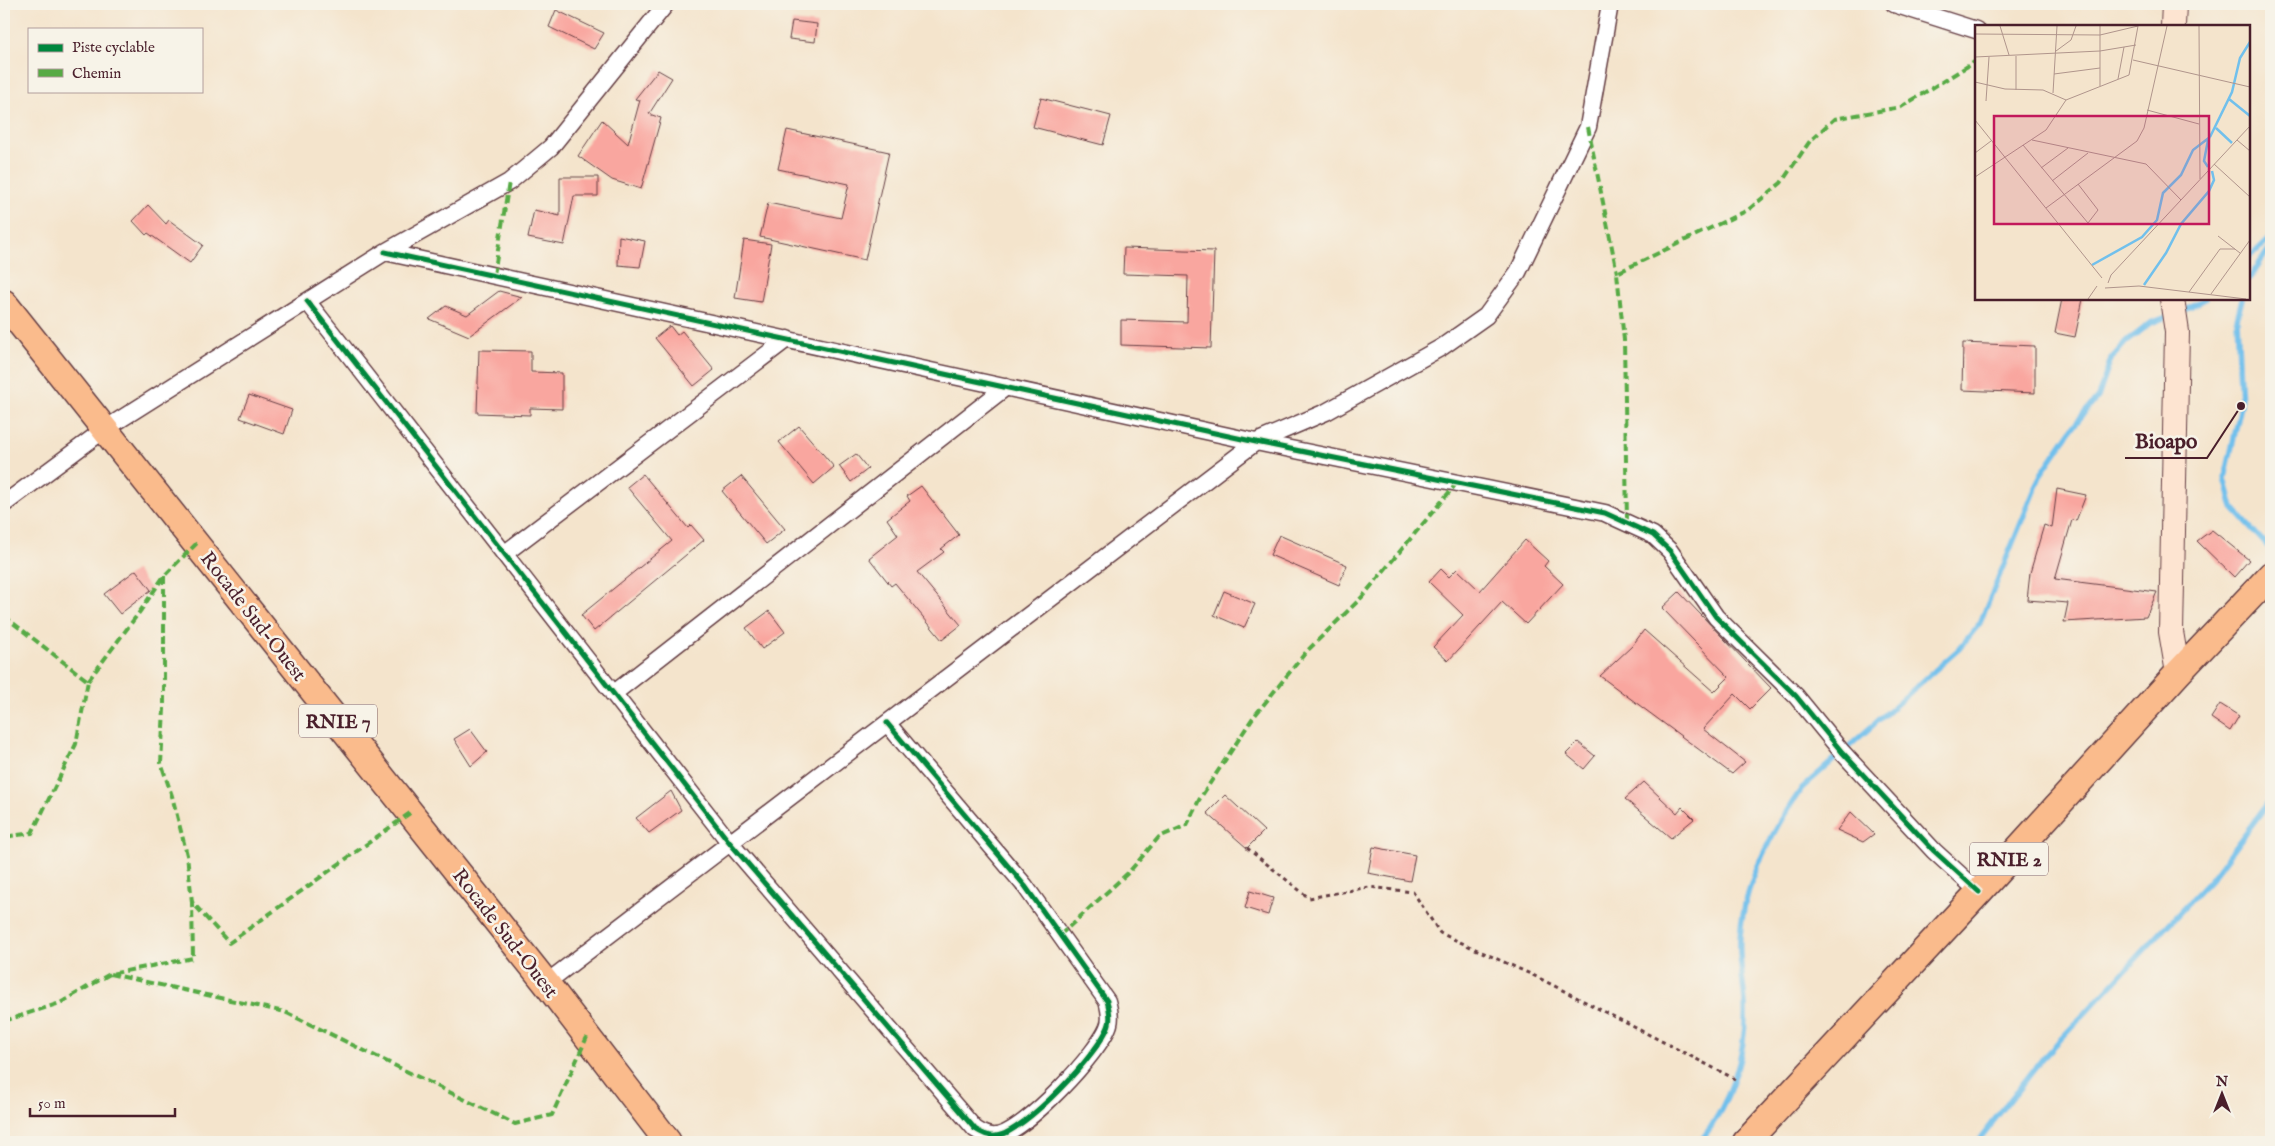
<svg xmlns="http://www.w3.org/2000/svg" width="2275" height="1146" viewBox="0 0 2275 1146" font-family="'IM FELL English',serif">
	<rect width="100%" height="100%" fill="#f7f3e8"/>
	<filter id="ink" filterUnits="userSpaceOnUse"><feTurbulence type="fractalNoise" baseFrequency=".02" numOctaves="2"/><feDisplacementMap in="SourceGraphic" scale="10" xChannelSelector="R" yChannelSelector="G"/><feConvolveMatrix kernelMatrix="1 2 1 2 8 2 1 2 1" color-interpolation-filters="sRGB"/></filter>
	<filter id="wash" filterUnits="userSpaceOnUse"><feTurbulence type="fractalNoise" baseFrequency=".0096" numOctaves="4" result="noise"/><feDisplacementMap in="SourceGraphic" scale="20" xChannelSelector="R" yChannelSelector="G"/><feGaussianBlur stdDeviation="1.12" result="paint"/><feColorMatrix in="noise" values="0 0 0 0 0 0 0 0 0 0 0 0 0 0 0 0 0 1.4 0 .05"/><feComposite in="paint" operator="in"/></filter>
	<g filter="url(#wash)">
		<rect width="100%" height="100%" fill="#f4e4cc"/>
		<g fill="none" stroke-linecap="round" stroke-linejoin="round">
			<path stroke="#71c0ec" stroke-width="5.5" d="M2249,258l22,-21
				M2249,279l22,-33
				M2242,299l-5,20 4,87 -16,72 8,30 36,40
				M2180,312l25,-13
				M1700,1142c30,-38 47,-88 45,-137 -1,-23 -7,-46 -5,-68 3,-54 32,-106 62,-149l157,-139 21,-26 61,-149 35,-51 22,-26 13,-38 15,-17 25,-19 18,-7
				M1977,1142l66,-84 168,-179 60,-80"/>
		</g>
		<g id="blocks">
			<path fill="#f9a69f" d="M556,10l48,23 -10,16 -45,-22z
				M792,21l25,3 -2,18 -26,-3z
				M658,70l14,8 -23,36 12,4 -20,71 -29,-9 -34,-24 24,-36 26,24 12,-44 -5,-1z
				M1041,98l70,18 -8,29 -70,-18z
				M787,130l102,22 -24,108 -105,-23 8,-34 73,15 8,-34 -71,-15z
				M560,177h38v19h-24l-10,49 -36,-7 6,-28 26,6z
				M148,205l18,19 3,-4 34,25 -13,18 -42,-30 -2,2 -13,-14z
				M619,236l26,5 -5,26 -22,-2z
				M744,240l27,4 -10,58 -26,-4z
				M1124,248l90,3 -3,97 -90,-3v-25l66,2 1,-46 -65,-2z
				M499,291l23,6 -53,39 -40,-17 17,-13 21,9z
				M2062,299h21l-8,38 -20,-4z
				M670,326l7,9 5,-4 32,39 -20,16 -39,-48z
				M1963,343l72,3v47l-73,-3z
				M479,350l52,1v21l31,1v36l-32,-1v7l-53,-2z
				M249,395l43,15 -8,24 -44,-16z
				M799,426l35,41 -20,17 -35,-42z
				M856,454l12,15 -17,13 -12,-16z
				M643,474l45,54 3,-3 13,15 -110,91 -13,-16 91,-74 -45,-54z
				M741,476l44,53 -19,15 -44,-53z
				M921,486l38,49 -18,14 3,3 -27,20 44,53 -19,15 -47,-57 -4,3 -22,-28 29,-23 -11,-16 23,-18 -3,-5z
				M2057,489l29,6 -10,26 -4,-1 -17,59 102,13 -11,25 -82,5 4,-19 -41,-3 3,-27 14,-48 8,3z
				M2212,530l37,30 -15,17 -37,-36z
				M1279,535l68,30 -8,20 -69,-30z
				M1525,540l23,21 -4,5 19,18 -37,40 -24,-22 -54,59 -15,-14 30,-32 -34,-33 12,-13 8,8 8,-8 23,22z
				M136,570l15,20 -31,24 -16,-20z
				M1224,591l31,13 -11,24 -30,-13z
				M1679,592l92,96 -21,21 -15,-15 -32,35 42,33 -13,12 -132,-98 32,-30 12,-16 70,62 15,-15 -67,-69z
				M769,611l16,21 -23,17 -16,-21z
				M2220,704l19,12 -9,15 -19,-13z
				M470,729l17,23 -16,14 -17,-27z
				M1578,742l17,14 -11,13 -18,-15z
				M1644,782l33,31 5,-6 12,12 -23,19 -46,-39z
				M671,791l10,19 -32,23 -13,-15z
				M1225,795l39,36 -17,17 -40,-35z
				M1851,812l23,22 -11,8 -26,-12z
				M1373,847l42,8 -5,26 -42,-8z
				M1250,891l23,7 -5,17 -23,-7z"/>
		</g>
	</g>
	<g filter="url(#ink)">
		<use href="#blocks" fill-opacity="0" stroke="#643d43" stroke-width="1"/>
		<g fill="none" stroke-linecap="round" stroke-linejoin="round">
			<g stroke="#643d43" stroke-width="19">
				<path id="street" d="M1894,4l82,26
					M385,252l871,190 349,71 48,22 17,16 46,66 80,79 46,56 92,99 45,41
					M307,301l423,542 245,286c6,4 13,8 21,7 27,-2 106,-86 113,-112 2,-7 0,-16 -2,-23l-82,-115 -138,-163
					M4,504l101,-75 280,-177 124,-70 42,-35 115,-143
					M504,554l283,-215
					M613,694l393,-307
					M546,983l710,-541 70,-30 116,-65 44,-31 32,-44 70,-145 22,-123"/>
			</g>
			<g stroke="#643d43" stroke-width="26">
				<path id="secondary" d="M2173,26l1,-22
					M2172,299l5,33 -6,300 7,41"/>
			</g>
			<g stroke="#643d43" stroke-width="29">
				<path id="primary" d="M4,303l542,680 122,159
					M1746,1142l233,-250 199,-219 93,-98"/>
			</g>
			<path stroke="#643d43" stroke-width="3" stroke-dasharray="4 4" stroke-linecap="butt" d="M1247,848l62,50 60,-11 44,5 27,41 97,44 198,102"/>
			<use href="#street" stroke="#fff" stroke-width="16"/>
			<use href="#secondary" stroke="#fde4d1" stroke-width="24"/>
			<use href="#primary" stroke="#fabb8c" stroke-width="26"/>
			<path stroke="#57aa44" stroke-width="4" stroke-dasharray="8 4" stroke-linecap="butt" d="M1588,127l29,146
				M494,275l15,-93
				M1627,522l-3,-182 -7,-67 131,-63 33,-27 29,-42 24,-22 67,-12 75,-46
				M164,576v133l-3,54 11,33 15,59 5,47 37,41 181,-130
				M4,616l84,65 -12,63 -44,89 -28,4
				M88,681l53,-71 23,-34 33,-33
				M1060,935l69,-63 30,-35 28,-12 12,-25 53,-81 54,-67 56,-55 94,-113
				M110,974l175,38 230,112 37,-9 35,-78
				M4,1021l56,-18 50,-29 83,-16 -1,-56"/>
			<g stroke="#f7f3e8" stroke-width="8">
				<path id="cycleway" d="M385,252l871,190 349,71 48,22 17,16 46,66 80,79 46,56 92,99 45,41
					M307,301l423,542 245,286c6,4 13,8 21,7 27,-2 106,-86 113,-112 2,-7 0,-16 -2,-23l-82,-115 -138,-163"/>
			</g>
			<use href="#cycleway" stroke="#00873e" stroke-width="5"/>
		</g>
	</g>
	<g text-anchor="middle" stroke-width="5" stroke-linejoin="round" paint-order="stroke">
		<g fill="#f7f3e8" stroke="#7e5f64" stroke-width="1">
			<rect x="299" y="704.5" width="78" height="33" rx="4"/>
			<rect x="1970" y="842.5" width="78" height="33" rx="4"/>
		</g>
		<g font-size="19" font-weight="bold" fill="#4a1f2b">
			<text x="338" y="728">RNIE 7</text>
			<text x="2009" y="866">RNIE 2</text>
		</g>
		<g font-size="20" fill="#4a1f2b" stroke="#f7f3e8">
			<text transform="translate(254 616) rotate(52)" y="7">Rocade Sud-Ouest</text>
			<text transform="translate(506 933) rotate(52)" y="7">Rocade Sud-Ouest</text>
		</g>
	</g>
	<g transform="translate(1975 25)">
		<rect width="275" height="275" fill="#f4e4cc"/>
		<path fill="none" stroke="#71c0ec" stroke-width="2.5" d="M254,74l21,17M241,103l16,15M235,112l22,-45 8,-34 10,-16M233,115l-4,21 4,6M117,240l50,-28 15,-17 6,-27 18,-18 12,-25 17,-13M169,260l22,-32 15,-29 28,-33 5,-11 -2,-9"/>
		<path fill="none" stroke="#b0958c" stroke-width="1" d="M25,1l9,29M224,1l1,153M0,9l125,1 38,-9M81,26l15,-11 5,-14M0,32l125,-6 36,-6M158,35l117,27M79,49l46,-6M143,54l6,-32M0,57l30,7 38,1 23,10M125,61v-60M41,65v-34M78,68l4,-67M11,76l3,-44M172,85l52,14M0,95l127,158M57,115l114,24 35,36M262,115l13,11M48,120l65,78 10,-13 -20,-26M0,128l16,-12M239,139l36,33M66,143l27,-20M0,152l71,-47 20,-30 63,-25 9,-49M77,156l36,-28M71,183l91,-67 7,-13 23,-102M243,211l22,17M133,258l3,-8 139,-149M130,263l34,-2 107,13M214,267l31,-43h15M236,269l39,-54M113,274l9,-13"/>
		<path fill="#c2185b" fill-opacity="0.15" stroke="#c2185b" stroke-width="2.5" d="M19,91h215v108h-215z"/>
		<rect width="275" height="275" fill="none" stroke="#4a1f2b" stroke-width="2.5"/>
	</g>
	<path fill="none" stroke="#4a1f2b" stroke-width="2" d="M2241 406L2207 458H2125"/>
	<circle fill="#4a1f2b" stroke="#f7f3e8" stroke-width="2" cx="2241" cy="406" r="5"/>
	<g font-size="21" text-anchor="middle" font-weight="bold" fill="#4a1f2b" stroke="#f7f3e8" stroke-width="5" stroke-linejoin="round" paint-order="stroke">
		<text x="2166" y="448">Bioapo</text>
	</g>
	<rect width="2275" height="1146" fill="none" stroke="#f7f3e8" stroke-width="20"/>
	<rect x="28" y="28" width="175" height="65" fill="#f7f3e8" stroke="#b29e9c"/>
	<rect x="38" y="44" width="25" height="8" fill="#00873e" stroke="#b29e9c"/>
	<text x="72" y="52" font-size="15" fill="#4a1f2b">Piste cyclable</text>
	<rect x="38" y="69" width="25" height="8" fill="#57aa44" stroke="#b29e9c"/>
	<text x="72" y="78" font-size="15" fill="#4a1f2b">Chemin</text>
	<g transform="translate(2222 1094)" stroke="#f7f3e8" stroke-width="4" paint-order="stroke">
	<path d="M0-4L9 19L0 12L-9 19Z" fill="#4a1f2b"/>
	<text y="-8" font-size="14" font-weight="bold" text-anchor="middle" fill="#4a1f2b">N</text>
	</g>
	<path d="M30 1108v8h145v-8" fill="none" stroke="#4a1f2b" stroke-width="2.5"/>
	<text x="38" y="1108" font-size="15" fill="#4a1f2b" stroke="#f7f3e8" stroke-width="4" paint-order="stroke">50 m</text>
</svg>
